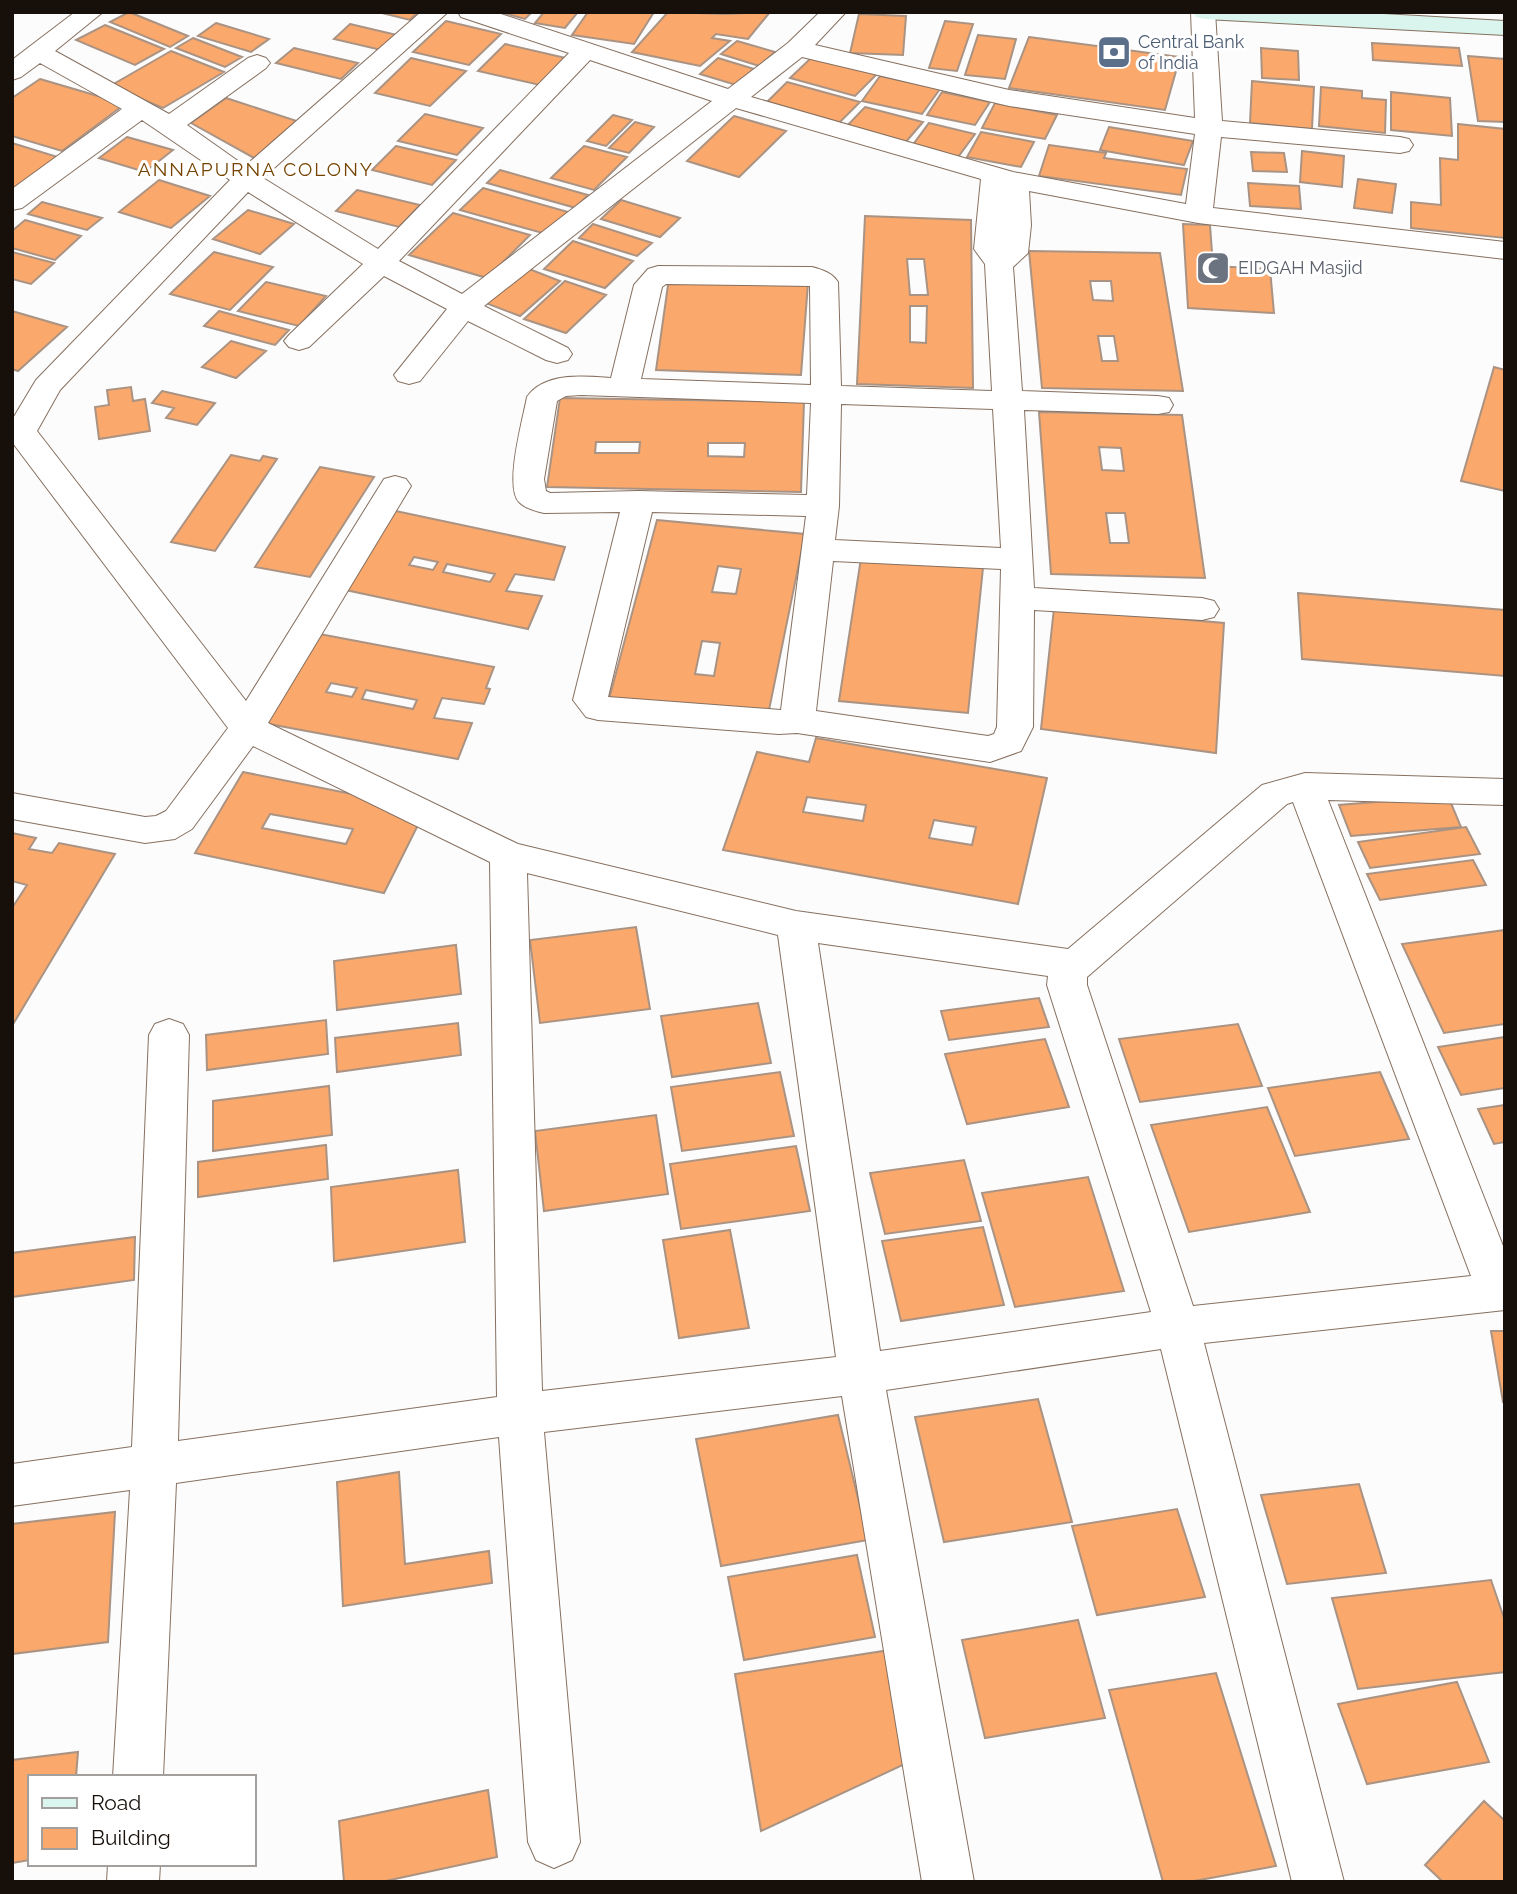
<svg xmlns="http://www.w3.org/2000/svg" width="1517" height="1894" viewBox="0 0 1517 1894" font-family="Raleway,sans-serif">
	<rect width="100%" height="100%" fill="#fcfcfc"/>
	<path fill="#faa86b" stroke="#aa9383" stroke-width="2" fill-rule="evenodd" d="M129,12l59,24 -18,11 -60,-25z
		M378,12h40l-8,8z
		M500,12h32l-7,7z
		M544,12h34l-13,16 -30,-5z
		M588,12h66l-20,32 -62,-9z
		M668,12l57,2 45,-2 -22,27 -32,-5 -4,4 18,3 -30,25 -68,-14z
		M859,14l47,2 -3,39 -53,-2z
		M446,21l55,13 -32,31 -56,-13z
		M945,21l28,3 -16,47 -28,-3z
		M216,23l53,16 -18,13 -53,-16z
		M350,24l47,11 -16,15 -47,-11z
		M105,25l59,24 -29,16 -59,-25z
		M978,35l38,4 -11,40 -40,-4z
		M1029,37l151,20 -15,53 -156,-22z
		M193,38l49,19 -17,10 -49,-19z
		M737,41l38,11 -16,14 -38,-12z
		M1372,43l87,5 3,18 -89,-6z
		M505,44l61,14 -26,27 -62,-14z
		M294,48l64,15 -17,16 -65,-16z
		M1261,48l37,3 1,29 -37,-2z
		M171,51l53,21 -61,36 -53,-22z
		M1468,56l37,3v63l-27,-1z
		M812,57l65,17 -22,22 -65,-18z
		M411,58l55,13 -36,35 -55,-13z
		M718,58l36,11 -18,16 -36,-11z
		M880,76l60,13 -18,25 -60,-13z
		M40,79l85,25 -63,47 -50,-15v-38z
		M1252,81l62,6 -2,42 -62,-6z
		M787,82l73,20 -25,25 -73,-20z
		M1321,87l41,4v7l24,2 -1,33 -66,-7z
		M942,92l48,10 -15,23 -48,-10z
		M1391,92l59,6 2,38 -61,-6z
		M226,98l77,25 -47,36 -65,-36z
		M995,103l62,12 -12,24 -63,-11z
		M865,107l58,15 -19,22 -59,-16z
		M425,114l58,14 -26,27 -59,-14z
		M613,115l19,5 -26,26 -19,-5z
		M734,116l52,15 -47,46 -52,-16z
		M635,122l19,5 -25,26 -20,-5z
		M929,123l46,11 -17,23 -46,-11z
		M1458,124l47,5v109l-94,-10v-26l30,3 -1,-47 18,2z
		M1109,127l84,14 -9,24 -84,-15z
		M981,132l53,10 -13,25 -54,-10z
		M127,137l46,13 -28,22 -46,-14z
		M12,143l49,15 -49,33z
		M1049,145l57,8 -2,5 83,11 -6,26 -142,-19z
		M396,146l60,14 -24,25 -60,-15z
		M584,146l43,11 -33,33 -43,-12z
		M1302,151l42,5 -2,31 -42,-5z
		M1251,152l33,1 3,19 -34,-1z
		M500,170l88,25 -12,13 -89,-25z
		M1358,179l38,5 -4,29 -38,-5z
		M159,180l51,16 -39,32 -52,-16z
		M1248,183l51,3 2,23 -51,-3z
		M483,188l85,24 -22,22 -86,-24z
		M357,190l63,15 -21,22 -63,-16z
		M621,200l59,18 -20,19 -59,-18z
		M42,202l60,16 -15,12 -59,-16z
		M248,210l46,14 -34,30 -47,-15z
		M453,213l77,22 -43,43 -78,-23z
		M865,216l106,4 2,168 -116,-4zM907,259h17l4,36h-18zM910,306h17l-1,37 -16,-1z
		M25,220l56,16 -26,24 -43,-12v-17z
		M593,224l59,19 -15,13 -58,-18z
		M1183,224l27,1 3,41 57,3 4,44 -86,-5z
		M573,241l60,20 -28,27 -61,-19z
		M1029,251l131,2 23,138 -141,-3zM1090,281h21l2,20 -20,-1zM1098,336h16l4,25h-16z
		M12,252l42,11 -23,21 -19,-5z
		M214,252l59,15 -43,43 -60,-16z
		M524,267l36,14 -40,35 -37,-14z
		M669,278l139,5 -7,92 -145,-5z
		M565,281l41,14 -40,38 -42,-14z
		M266,282l60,14 -27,30 -61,-15z
		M12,311l55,16 -49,44 -6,-2z
		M219,311l70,19 -14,15 -71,-19z
		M231,341l35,10 -30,27 -34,-11z
		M1494,367l11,3v121l-44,-10z
		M131,387l2,14 12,-2 5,32 -51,8 -4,-32 14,-2 -2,-15z
		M162,391l53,12 -18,22 -31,-7 8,-10 -22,-5z
		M560,398l244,4 -3,90 -254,-5zM596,442h44l-1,11h-44zM708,443h37l-1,14 -36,-1z
		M1039,412l143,3 23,163 -154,-4zM1099,447l22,1 3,23 -22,-1zM1106,513h19l4,30h-19z
		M231,455l29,6 3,-5 14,3 -62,92 -44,-9z
		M320,467l54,10 -64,100 -55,-10z
		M391,510l174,37 -11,33 -39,-6 -9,17 36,5 -14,33 -187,-40zM414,557l24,5 -5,8 -24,-5zM447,564l48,10 -5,8 -47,-10z
		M657,520l148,14 -37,181 -159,-16zM718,566l23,3 -5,25 -24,-2zM702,641l18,2 -6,33 -19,-2z
		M861,558l122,10 -15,145 -129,-12z
		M1298,593l207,17v66l-203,-17z
		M1054,608l170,15 -8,130 -175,-24z
		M309,632l185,35 -8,21 4,1 -6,15 -42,-6 -8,20 38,5 -14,36 -200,-37zM331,683l26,5 -5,9 -26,-5zM366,690l51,10 -4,9 -51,-10z
		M816,738l231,40 -29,126 -295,-54 34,-98 52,10zM807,797l59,8 -3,16 -60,-9zM934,820l42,7 -4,18 -43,-7z
		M243,772l183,37 -42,84 -189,-40zM270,814l83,15 -7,15 -84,-16z
		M1448,796l13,31 -110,9 -12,-31z
		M1466,827l14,27 -110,14 -12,-26z
		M12,833l24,5 -7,11 23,4 7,-10 56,11 -103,172v-118l15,-23 -15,-4z
		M1473,860l13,25 -106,15 -13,-26z
		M636,927l14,82 -110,14 -10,-83z
		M1505,930v94l-61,9 -42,-89z
		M456,945l5,49 -124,16 -3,-49z
		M1039,998l10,29 -100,13 -8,-29z
		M758,1003l13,60 -99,14 -11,-61z
		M326,1020l2,34 -121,16 -1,-35z
		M458,1023l3,32 -124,17 -2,-34z
		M1238,1024l24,62 -122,16 -21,-63z
		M1505,1037v51l-44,7 -23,-48z
		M1045,1039l24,68 -102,17 -22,-70z
		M780,1072l14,64 -112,15 -11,-64z
		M1380,1072l29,67 -114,17 -27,-68z
		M329,1086l3,49 -119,16v-50z
		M1505,1105v37l-11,2 -16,-35z
		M1267,1107l43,105 -121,20 -38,-107z
		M656,1115l12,79 -124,17 -9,-80z
		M326,1145l2,34 -130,18v-35z
		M796,1146l14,65 -129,18 -11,-65z
		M964,1160l17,61 -96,13 -15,-61z
		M458,1170l7,72 -131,19 -3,-74z
		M1088,1177l36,114 -109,16 -33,-114z
		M983,1227l21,78 -103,16 -19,-80z
		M730,1230l19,98 -70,10 -16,-98z
		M135,1237l-1,43 -122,17v-44z
		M1491,1331h14v71h-2z
		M1038,1399l34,123 -128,20 -29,-125z
		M838,1415l30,125 -147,26 -25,-127z
		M399,1472l6,92 84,-13 3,32 -149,23 -6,-124z
		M1359,1484l27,89 -99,11 -26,-89z
		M1177,1509l28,88 -108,18 -25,-89z
		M115,1512l-7,130 -96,12v-130z
		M857,1555l18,82 -131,23 -16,-83z
		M1491,1580l14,41v51l-147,17 -26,-91z
		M1078,1620l27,98 -120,20 -23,-98z
		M890,1650l17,113 -146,68 -26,-157z
		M1216,1673l60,193 -87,16h-26l-54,-192z
		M1457,1682l32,80 -122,22 -29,-80z
		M78,1752l-2,25h-46v83l-18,3v-103z
		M488,1790l9,67 -116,25h-37l-5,-61z
		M1484,1801l21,20v61h-62l-18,-17z"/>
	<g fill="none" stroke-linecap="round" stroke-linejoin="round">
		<g stroke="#867060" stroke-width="2">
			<path id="minor" d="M75,12h28l-48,39 114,63 79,-56 9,-3 9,3 4,5 -4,5 -79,57 58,41 176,-154h27l-185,166 115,71 191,-196 -108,-36 -3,-5h37l233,77 60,-46 32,-31h26l-31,33 194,45 186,28 -4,-106h24l7,109 178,16 9,2 4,6 -4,6 -9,2 -179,-16 -8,71 292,34v17l-307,-36 -169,-32 2,34 -3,28 -15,14 9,124 136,5 11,2 4,7 -4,7 -11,2 -134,-4 10,178 168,10 12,3 5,8 -5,8 -12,3 -168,-10 -1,117 -12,24 -31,11 -193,-29 -18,1 -181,-14 -12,-3 -13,-17 47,-188 -76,1c-9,-2 -19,-5 -25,-11 -15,-16 4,-83 8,-105 17,-25 57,-21 84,-19l23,-93 14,-16 10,-3 154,1c11,3 20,6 26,15l3,104 151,5 -7,-127 -11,-15 7,-70 -245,-71 -252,198 84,42 4,6 -4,6 -11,3 -11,-3 -78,-39 -48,60 -11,3 -11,-3 -4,-6 53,-66 -63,-33 -75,71 -10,3 -10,-3 -5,-6 5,-6 74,-71 -115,-72 -188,198 -23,41 209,270 138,-222 11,-3 11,3 5,7 -143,237 250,121 278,67 272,38 194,-164 43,-12 200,6v26l-177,-5 177,451v59l-301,33 140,539h-52l-131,-533 -275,41 88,492h-52l-80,-486 -298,36 36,410 -8,18 -18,8 -18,-8 -8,-18 -29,-405 -323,46 -13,294h-50l17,-287 -118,16v-42l120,-17 17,-412 6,-11 14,-5 14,5 6,11 -11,406 319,-44 -7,-535 -237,-116 -61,83 -17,10 -30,4 -133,-24v-26l133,24 11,-1 10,-5 62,-83 -216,-286v-22l24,-40 194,-200 -88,-60 -120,88 -10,2v-21l110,-80 -82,-46 -19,14 -9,3v-20zM802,57l207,49 186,28 -9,70 -173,-32 -262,-75zM590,60l122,41 -250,193 -63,-33zM666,284l144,2 1,99 -170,-6 21,-92zM581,395l230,8 -4,92 -168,-4 -89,2 -4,-2 -2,-12 13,-78 9,-5zM841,404l152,5 8,139 -166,-8 4,-34zM652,512l154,4 -25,194 -173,-13zM833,561l168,8 -4,158 -3,7 -6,2 -172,-25zM1293,802l178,474 -278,30 -106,-321v-8l200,-173zM527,873l251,62 58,422 -294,34zM818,943l230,33 -1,9 104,327 -271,39z
				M108,1864h52l-1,18h-52z"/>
		</g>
		<g stroke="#867060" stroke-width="2">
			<path id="secondary" d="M1193,12h156l156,9v14l-300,-16 -9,-2z"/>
		</g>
		<use href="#minor" fill="#fff" fill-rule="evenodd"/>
		<use href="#secondary" fill="#daf5ed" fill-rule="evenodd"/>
	</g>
	<defs>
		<g id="bank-square" transform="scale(1.75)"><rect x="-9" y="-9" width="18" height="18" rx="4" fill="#5c6f8a" stroke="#fff"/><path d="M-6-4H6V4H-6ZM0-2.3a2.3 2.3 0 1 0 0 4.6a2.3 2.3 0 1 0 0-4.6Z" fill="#fff"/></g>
		<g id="mosque-square" transform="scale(1.75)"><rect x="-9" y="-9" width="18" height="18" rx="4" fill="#6b7280" stroke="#fff"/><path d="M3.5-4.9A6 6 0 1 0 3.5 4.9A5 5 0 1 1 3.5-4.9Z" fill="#fff"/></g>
	</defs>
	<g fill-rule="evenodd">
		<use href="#bank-square" x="1114" y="52"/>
		<use href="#mosque-square" x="1213" y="268"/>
	</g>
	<g text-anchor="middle" stroke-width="6" stroke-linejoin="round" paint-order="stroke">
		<g font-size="18" fill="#4e5e75" stroke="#fff" text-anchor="start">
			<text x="1138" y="48">Central Bank<tspan x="1138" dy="21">of India</tspan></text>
		</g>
		<g font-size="18" fill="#5b616d" stroke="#fff" text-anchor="start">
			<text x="1238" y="274">EIDGAH Masjid</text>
		</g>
		<g font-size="19" letter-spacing="2" fill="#764300" stroke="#fff">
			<text x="256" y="176">ANNAPURNA COLONY</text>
		</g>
	</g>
	<rect width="1517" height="1894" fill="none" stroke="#170f09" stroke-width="28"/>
	<rect x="28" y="1775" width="228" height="91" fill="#ffffff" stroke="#a29f9d" stroke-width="2"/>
	<rect x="42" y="1798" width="35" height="10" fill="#daf5ed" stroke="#a29f9d" stroke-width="2"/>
	<text x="91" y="1810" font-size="21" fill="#170f09">Road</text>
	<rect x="42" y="1828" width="35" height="21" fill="#faa86b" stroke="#a29f9d" stroke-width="2"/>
	<text x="91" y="1845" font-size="21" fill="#170f09">Building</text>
</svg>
